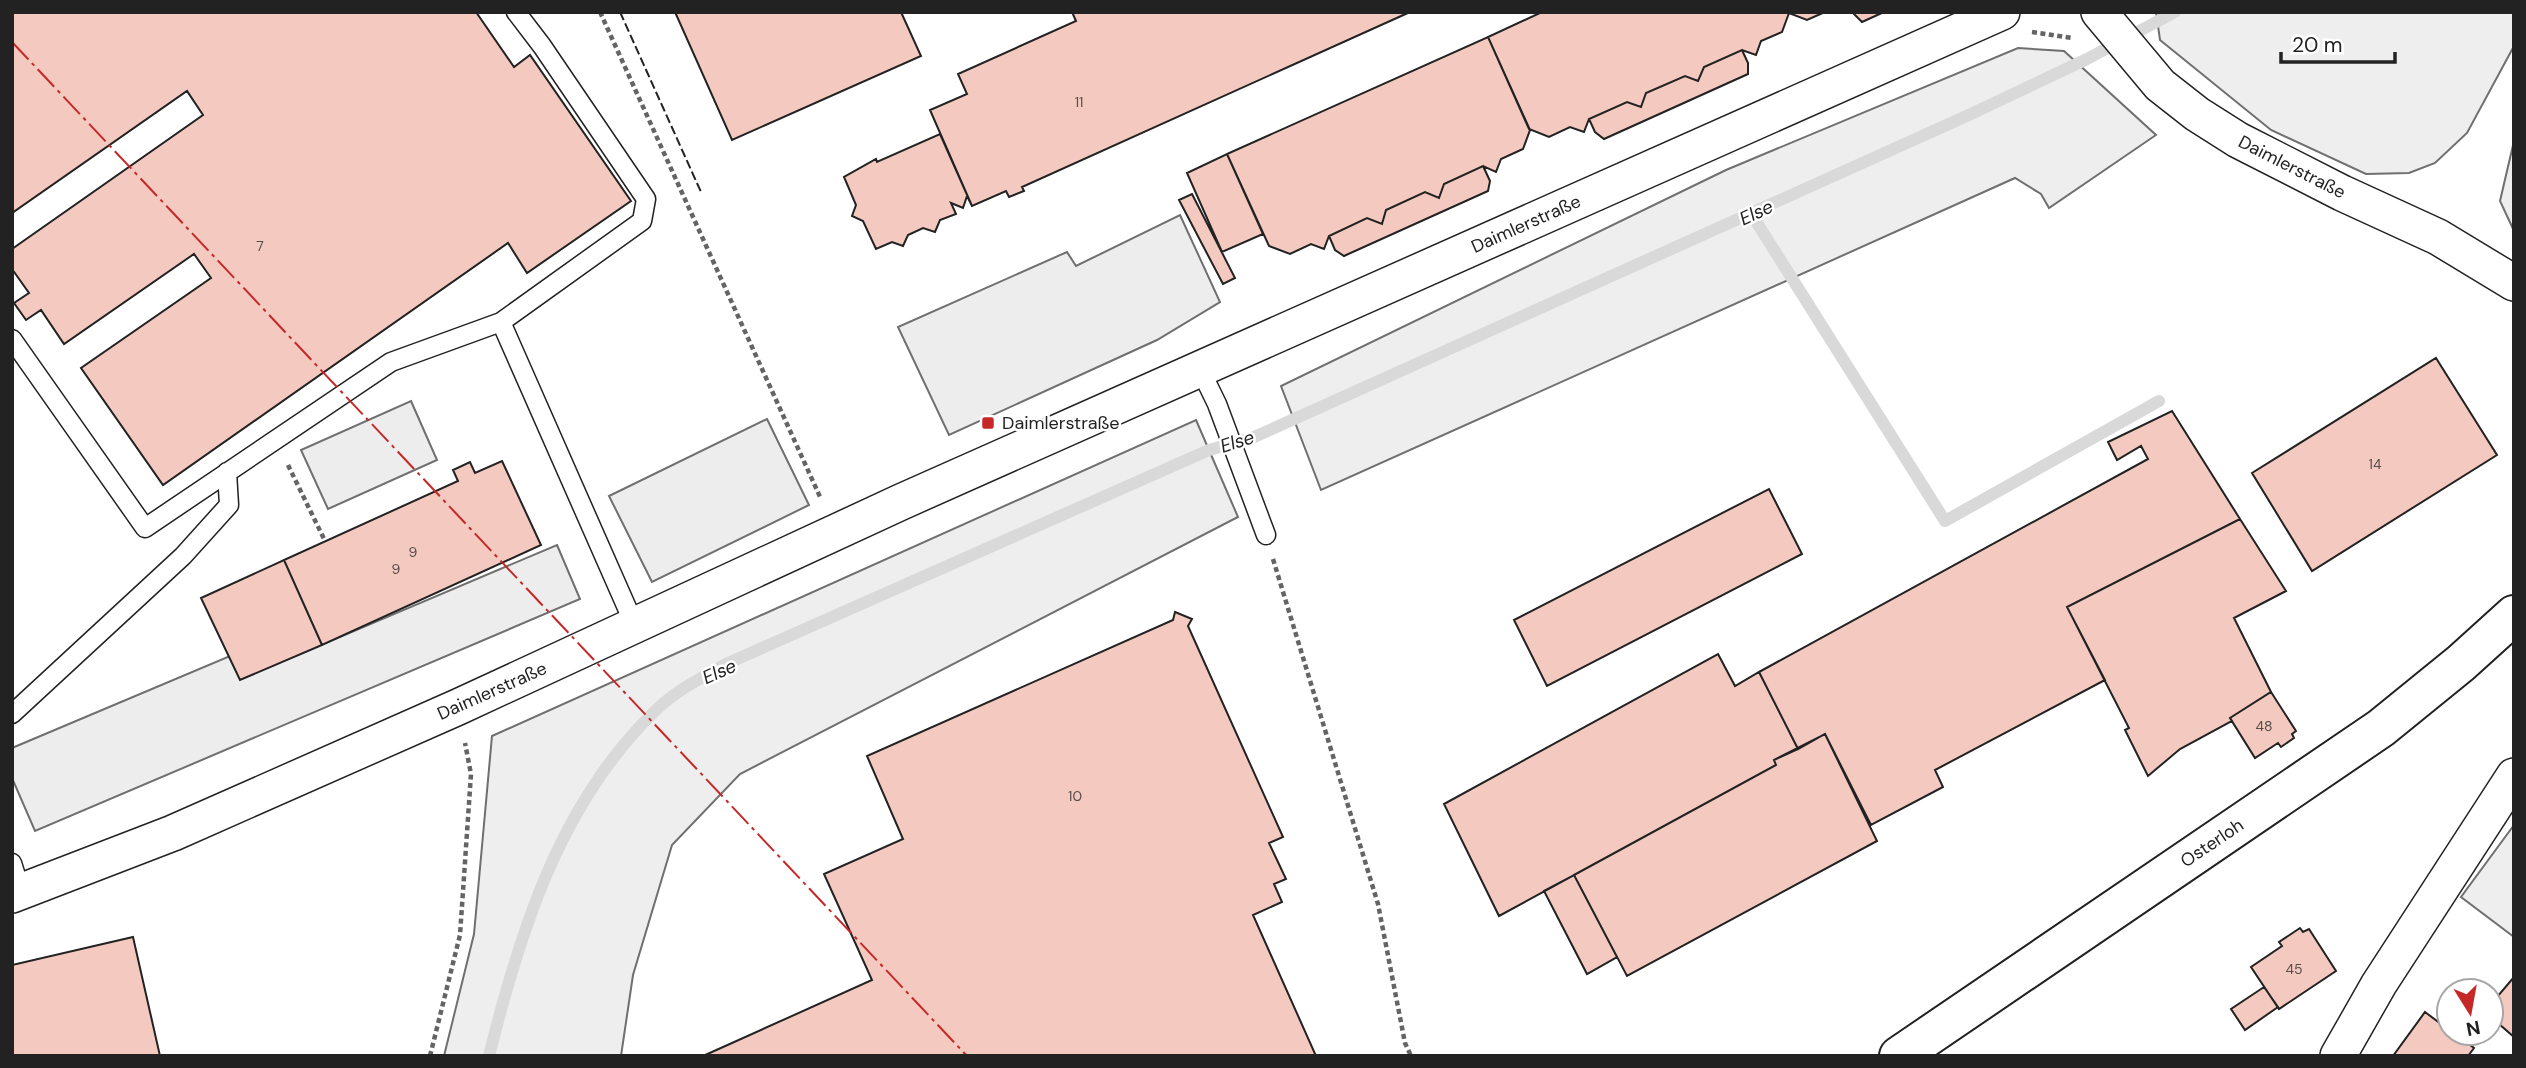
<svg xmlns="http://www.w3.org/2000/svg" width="2526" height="1068" viewBox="0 0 2526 1068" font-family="'DM Sans',sans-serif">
	<rect width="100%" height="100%" fill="#fff"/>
	<path fill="#eee" stroke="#6f6f6f" stroke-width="2" d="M2156,12h358v34l-47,87 -32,30 -26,10 -43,1 -95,-44 -111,-90z
		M2018,48l46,3 92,84 -107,73 -8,-14 -26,-16 -694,312 -40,-104 445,-216z
		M2514,141v90l-14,-30z
		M1196,420l42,97 -498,257 -68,71 -39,130 -12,81h-177l30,-122 18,-198z
		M2514,825v112l-53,-40z"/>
	<path fill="#ededed" stroke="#6f6f6f" stroke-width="2" d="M1180,215l40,87 -63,38 -208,95 -51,-108 169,-75 9,14z
		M411,401l26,59 -109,49 -27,-59z
		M767,419l42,86 -157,77 -43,-86z
		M557,545l23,54 -545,232 -23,-53v-30l218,-92 11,23z"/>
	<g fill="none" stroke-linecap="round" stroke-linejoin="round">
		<path stroke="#d9d9d9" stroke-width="12" d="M1752,215l193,306 214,-120
			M489,1056c31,-125 71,-253 166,-345 20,-20 46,-33 71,-47l483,-214 43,-12 719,-324 116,-55 88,-47"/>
	</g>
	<path fill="#f3c9c0" stroke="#222" stroke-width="2" d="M12,12h464l38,55 16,-12 101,146 -104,72 -19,-30 -345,242 -82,-117 130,-90 -17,-24 -130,90 -23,-34 -15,10 -12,-17 15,-10 -17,-24v-20l191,-134 -16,-24 -175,122z
		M675,12h226l20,44 -189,84z
		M1072,12h338l-388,175 2,4 -15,6 -3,-6 -34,15 -42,-96 37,-16 -9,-20 118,-53z
		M1542,12h283l-18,8 -18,-7 -7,19 -21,9 -5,14 -14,-5 -38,17 -6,14 -13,-5 -39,17 -5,14 -14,-5 -38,17 -5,13 -14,-5 -21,10 -20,-8 -41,-92z
		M1852,12h32l-22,10z
		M1488,37l42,93 -7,19 -22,10 -5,13 -13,-6 -39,18 -5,14 -14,-6 -39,18 -4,14 -15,-6 -38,18 -5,13 -13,-5 -21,10 -21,-8 -42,-92z
		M1742,50l6,13v11l-144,65 -9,-7 -6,-13 38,-17 14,5 5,-14 39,-17 13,5 6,-14z
		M940,134l32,72 -5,-10 -4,12 -12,-5 5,11 -16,6 -5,12 -12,-4 -15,7 -5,11 -11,-4 -16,7 -13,-28 -11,-5 4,-11 -12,-28 32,-18 1,3z
		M1227,154l36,80 -41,18 -35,-79z
		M1483,166l7,15 -2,10 -144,65 -9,-6 -6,-14 38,-18 15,6 4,-14 39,-18 14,6 5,-14z
		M1192,194l43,84 -12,6 -44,-84z
		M2436,358l61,97 -185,116 -60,-98z
		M2172,411l68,108 -173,88 38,73 -170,90 8,17 -72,38 -46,-91 -27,15 -39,-77 389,-213 -7,-13 -24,14 -9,-18z
		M502,461l39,84 -219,100 -38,-85 174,-79 -5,-11 17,-8 5,11z
		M1769,489l33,65 -255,132 -33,-66z
		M2240,519l46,72 -52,27 37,74 -41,26 2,3 -52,28 -32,27 -23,-46 4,-2 -62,-121z
		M284,560l38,85 -82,35 -39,-82z
		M1175,612l17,7 -4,7 95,211 -14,6 17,36 -12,5 8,18 -29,13 63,141h-613l169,-76 -48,-106 79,-35 -36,-83 306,-136z
		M1718,654l17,32 24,-14 39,77 -24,11 2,5 -277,151 -55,-112z
		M2271,692l25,39 -4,3 2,4 -13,9 -3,-4 -23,15 -25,-40z
		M1825,734l52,107 -250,135 -53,-101 202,-110 -2,-5z
		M1574,875l43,82 -30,17 -43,-83z
		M2300,928l3,4 6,-3 27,42 -57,38 -28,-42 31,-21 -3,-4z
		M133,937l27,119h-148v-91z
		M2514,977v60l-23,-20v-13z
		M2264,987l14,20 -33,23 -14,-21z
		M2425,1012l24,18v3h5l20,15 -6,8h-75z"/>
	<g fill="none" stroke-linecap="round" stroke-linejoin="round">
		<g stroke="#222" stroke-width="21">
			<path id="lane" d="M501,322l134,304
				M12,339l133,189 246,-166 110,-40 141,-101 4,-22 -104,-153 -26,-34
				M1200,369l17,35 49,131
				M12,714l171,-158 46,-51 -2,-33
				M12,863l9,29"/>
		</g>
		<g stroke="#222" stroke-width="38">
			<path id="street" d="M2099,12l61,73 37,29 41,26 104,53 96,44 76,46
				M12,895l161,-62 285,-126 443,-205 1101,-490
				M2338,1056l41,-72 135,-208"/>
		</g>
		<g stroke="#222" stroke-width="42">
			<path id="secondary" d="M1899,1056l482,-328 80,-65 53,-48"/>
		</g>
		<path stroke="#646464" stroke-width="4.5" stroke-dasharray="5 3.5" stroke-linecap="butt" d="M600,12l221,487
			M2032,32l40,6
			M288,465l37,76
			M1273,559l105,345 27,139 6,13
			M430,1056l30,-121 11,-161 -6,-31"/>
		<use href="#lane" stroke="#fff" stroke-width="18"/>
		<use href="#street" stroke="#fff" stroke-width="35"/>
		<use href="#secondary" stroke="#fff" stroke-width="38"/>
		<path stroke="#222" stroke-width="2" stroke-dasharray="9 3.5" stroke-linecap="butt" d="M620,12l81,180"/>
		<path stroke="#c62828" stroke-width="2" stroke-dasharray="24 5 3.5 5" stroke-linecap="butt" d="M12,42l955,1014"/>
	</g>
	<rect fill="#c62828" stroke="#fff" stroke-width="2.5" x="981" y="416" width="14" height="14" rx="3.5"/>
	<g text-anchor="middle" stroke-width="5" stroke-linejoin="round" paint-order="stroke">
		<g font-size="14" fill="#564c4a">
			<text x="1079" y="107">11</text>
			<text x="260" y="251">7</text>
			<text x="2375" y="469">14</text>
			<text x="413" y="557">9</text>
			<text x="396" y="574">9</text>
			<text x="2264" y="731">48</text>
			<text x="1075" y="801">10</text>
			<text x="2294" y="974">45</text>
		</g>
		<g font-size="18" fill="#222" stroke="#fff">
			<text transform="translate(2292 167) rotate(27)" y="6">Daimlerstraße</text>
			<text transform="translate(1526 224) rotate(-24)" y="6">Daimlerstraße</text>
			<text transform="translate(492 691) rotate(-24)" y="6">Daimlerstraße</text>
			<text transform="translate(2212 843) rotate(-34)" y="6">Osterloh</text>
		</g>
		<g font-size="18" fill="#222" stroke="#fff" text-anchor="start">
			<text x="1002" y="429">Daimlerstraße</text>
		</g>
		<g font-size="19" font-style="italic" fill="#222" stroke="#fff">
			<text transform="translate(1756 212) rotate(-25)" y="7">Else</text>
			<text transform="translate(1237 441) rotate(-18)" y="7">Else</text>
			<text transform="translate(719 671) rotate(-24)" y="7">Else</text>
		</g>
	</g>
	<rect width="2526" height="1068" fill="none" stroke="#222222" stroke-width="28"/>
	<g transform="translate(2470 1012) rotate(169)"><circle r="33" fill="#ffffff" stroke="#a7a7a7" stroke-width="2"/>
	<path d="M0-5L12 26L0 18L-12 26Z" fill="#c62828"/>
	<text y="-10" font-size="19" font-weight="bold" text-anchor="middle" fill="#222222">N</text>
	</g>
	<path d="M2281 52v10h114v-10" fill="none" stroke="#222222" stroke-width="3.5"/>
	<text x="2292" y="52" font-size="21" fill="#222222" stroke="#ffffff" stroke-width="5" paint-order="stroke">20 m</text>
</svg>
